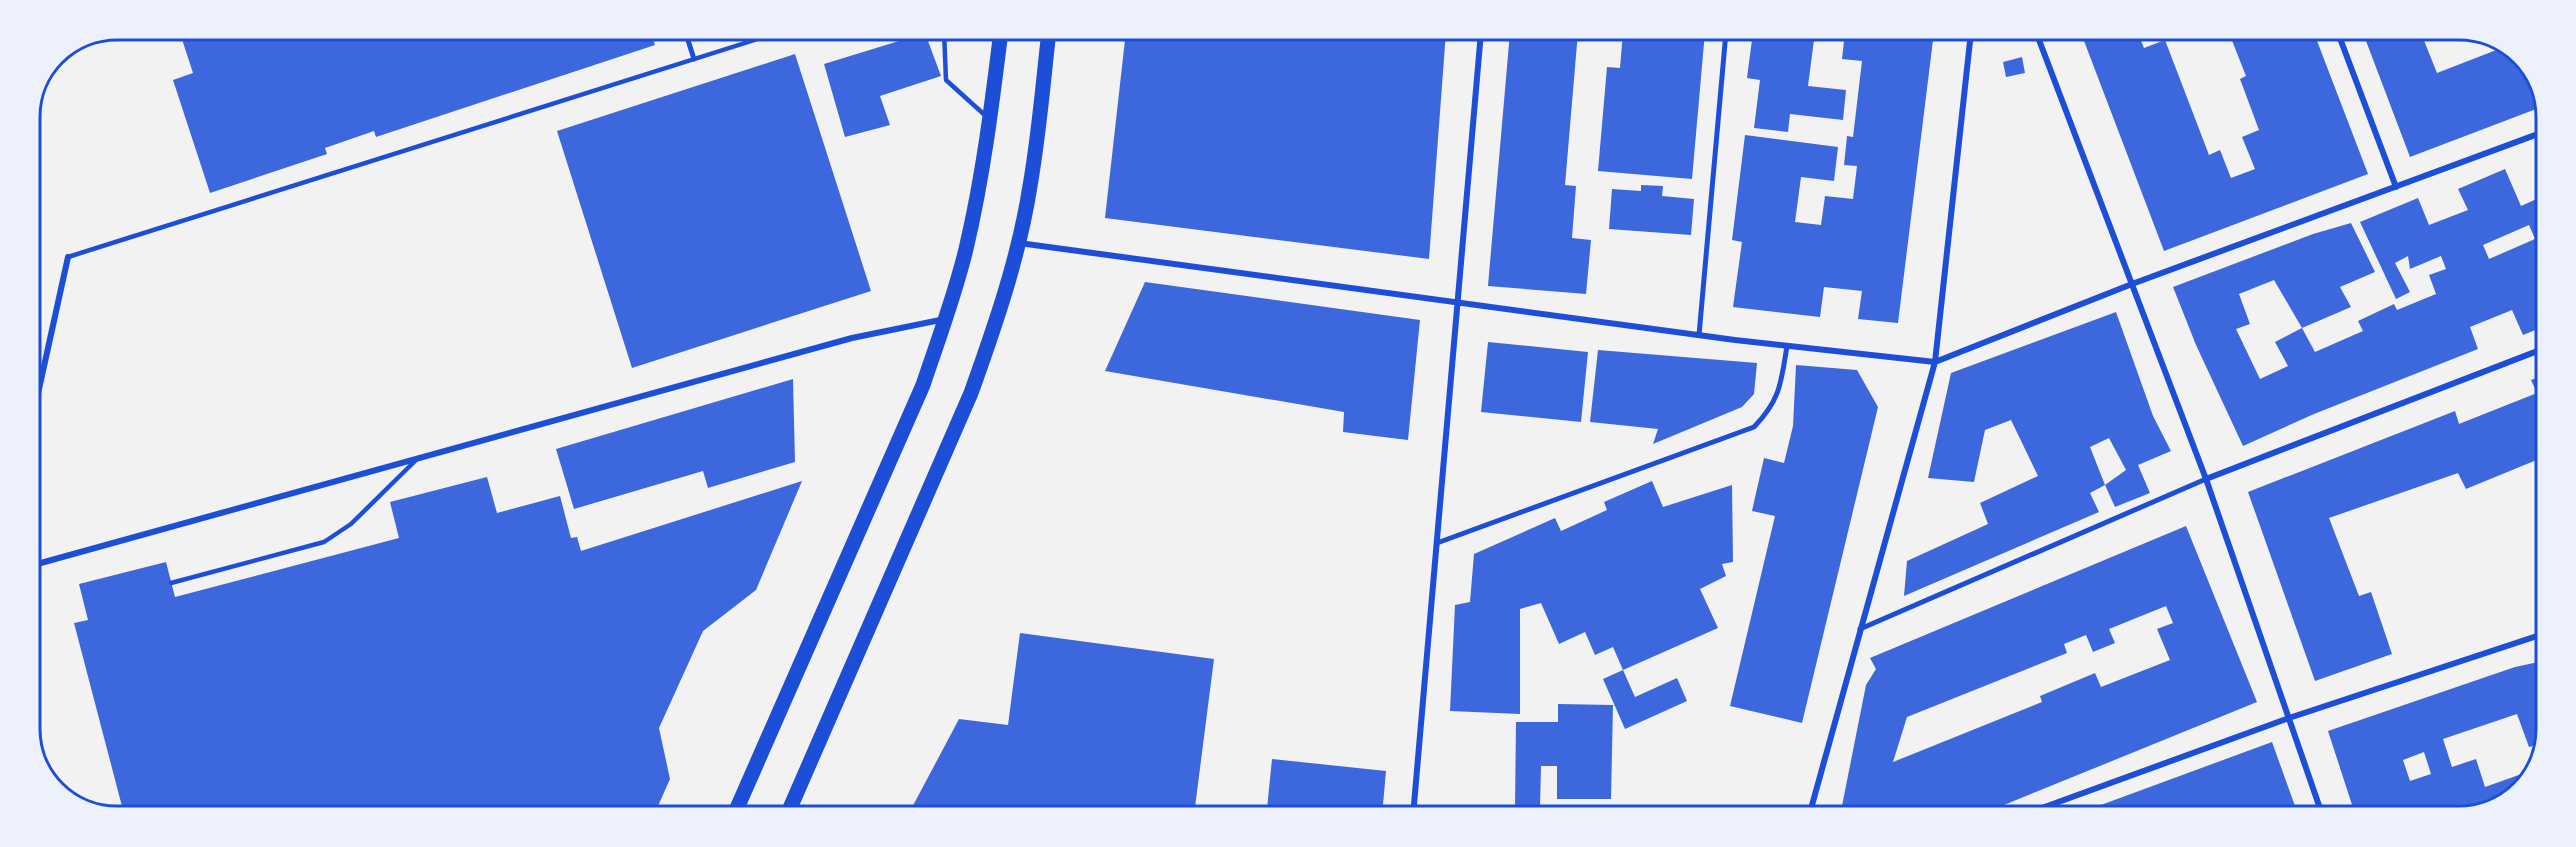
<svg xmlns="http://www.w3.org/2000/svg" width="2576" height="847" viewBox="0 0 2576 847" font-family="Helvetica,sans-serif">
	<rect width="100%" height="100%" fill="#f2f2f2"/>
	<path fill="#3d67dc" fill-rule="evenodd" d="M179,30l471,1 5,14 -279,92 -2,-6 -49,17 2,6 -117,39 -37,-113 20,-7z
		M1126,31l320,1 -17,227 -324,-41z
		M1510,32h68l-13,153 11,1 -4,52 19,2 -5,54 -98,-8z
		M1623,32h82l-13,147 -94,-8 9,-104 13,1z
		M1753,32h62l-7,54 38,4 -3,30 -53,-6 -2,18 -34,-4 6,-48 -13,-2z
		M1845,32h89l-36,291 -40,-4 4,-28 -38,-4 -4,30 -87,-10 9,-65 -10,-2 13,-105 93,12 -4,34 -33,-4 -6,45 26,3 4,-29 28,3 4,-33 -13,-1 3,-29 6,1 9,-76 -20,-2z
		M925,33l16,43 -61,20 10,29 -45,12 -21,-73z
		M2081,33h65l-7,3 5,12 21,-8 44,115 11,-5 11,28 24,-9 -13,-32 17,-7 -19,-51 6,-3 -17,-43h85l54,141 -204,77z
		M2363,33h58l16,40 67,-26 21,13 19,46 -134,51z
		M795,54l76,237 -239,77 -75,-237z
		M2022,57l3,16 -19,4 -3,-15z
		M2505,169l16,37 24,-11v131l-22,9 -11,-25 -42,17 8,22 -164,65 -71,32 -47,-101 -23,-58 140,-53 38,-11 24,49 -35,15 11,20 -49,21 13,24 48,-21 -5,-10 36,-17 3,6 39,-16 -7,-19 17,-6 -5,-13 -31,13 -2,-13 -13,7 15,29 -14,7 -36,-77 58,-24 11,27 39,-15 -10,-21zM2529,225l6,14 -46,20 -6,-14zM2274,280l28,48 -27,14 13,24 -28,13 -24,-50 14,-5 -11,-30z
		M1641,185l22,1 -1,10 32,3 -3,36 -82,-6 3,-40 29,2z
		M1145,282l275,38 -12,120 -65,-8 1,-20 -239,-41z
		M2116,312l37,104 18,35 -33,14 12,28 -35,14 -10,-22 21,-15 -17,-32 -19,9 15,38 -15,8 9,19 -195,84 3,-35 81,-37 -8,-21 58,-27 -27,-56 -26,10 -11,52 -46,-4 23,-105z
		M1488,342l100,10 -7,70 -100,-10z
		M1598,350l159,13 -3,31 -12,13 -89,37 5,-15 -68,-7z
		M1796,365l61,5 21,37 -76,316 -72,-17 45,-190 -23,-5 12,-53 20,5 9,-37z
		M2545,375l-1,82 -78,32 -8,-16 -129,45 30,78 12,-4 21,62 -77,27 -67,-189 207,-81 4,13 78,-31 -6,-13z
		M793,379l2,83 -87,26 -5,-17 -129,38 -18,-60z
		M487,477l10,36 63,-17 11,42 6,-1 4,14 221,-70 -46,109 -53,41 -44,97 11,51 -16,36 -530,-1 -50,-191 14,-3 -9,-36 87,-22 9,35 224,-59 -9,-36z
		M1652,481l11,26 69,-22 1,77 -11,2 4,12 -26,13 18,39 -95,42 12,27 42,-19 10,23 -62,28 -22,-50 20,-9 -10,-23 -18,8 -10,-23 -26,12 -18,-41 -21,6v105l-70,-3 5,-106 15,-3 4,-48 81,-36 6,13 46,-21 -3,-8z
		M2186,526l71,176 -280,114h-137l26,-131 10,-16 -6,-11zM2166,606l7,17 -16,6 13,31 -69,27 -6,-14 -55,23 2,6 -149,60 14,-45 160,-64 -3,-9 22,-9 7,17 22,-9 -6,-14z
		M1020,633l194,26 -20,156h-286l51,-96 49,6z
		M2543,661v83l-14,3 -12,-33 -74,25 9,28 24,-8 9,28 45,-16 -18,28 -53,18h-103l-28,-86 187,-64zM2424,752l7,22 -21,7 -7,-21z
		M1558,704l55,1 -2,94h-54v-33h-16l-1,42h-25l1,-86h42z
		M2272,742l27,75h-34l-2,-7 -18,7 -174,-1z
		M1272,759l114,12 -4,45 -123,-1 1,-7 7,1z"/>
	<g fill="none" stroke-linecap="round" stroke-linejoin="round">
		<path stroke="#1d4ed8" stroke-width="4.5" d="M944,31l2,49 41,37
			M68,257l715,-226
			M171,583l153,-41 27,-18 65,-64"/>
		<path stroke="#1d4ed8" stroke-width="5" d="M685,31l9,28
			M1699,335l27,-303
			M1437,543l317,-116c27,-28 27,-45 33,-81
			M1860,629l346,-150"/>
		<path stroke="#1d4ed8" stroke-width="6" d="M2036,32l170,447 117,338
			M2338,33l58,154
			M1019,243l716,97 200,22 197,-78 414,-153
			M30,430l38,-173
			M2206,479l339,-131
			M30,566l822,-228 93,-19
			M1413,816l68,-784
			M1809,816l126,-454 36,-330
			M2020,816l269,-98 254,-84"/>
		<path stroke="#1d4ed8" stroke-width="15" d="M734,815l189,-430c15,-45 32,-90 43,-136 17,-72 26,-145 35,-218
			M787,815l184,-422c24,-67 48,-136 59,-207 9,-51 13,-103 19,-155"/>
	</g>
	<path d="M0 0H2576V847H0ZM117 40H2459A77 77 0 0 1 2536 117V729A77 77 0 0 1 2459 806H117A77 77 0 0 1 40 729V117A77 77 0 0 1 117 40Z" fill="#edf1fc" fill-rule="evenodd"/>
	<path fill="none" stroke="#1d4ed8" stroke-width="3" d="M117 40H2459A77 77 0 0 1 2536 117V729A77 77 0 0 1 2459 806H117A77 77 0 0 1 40 729V117A77 77 0 0 1 117 40Z"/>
</svg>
